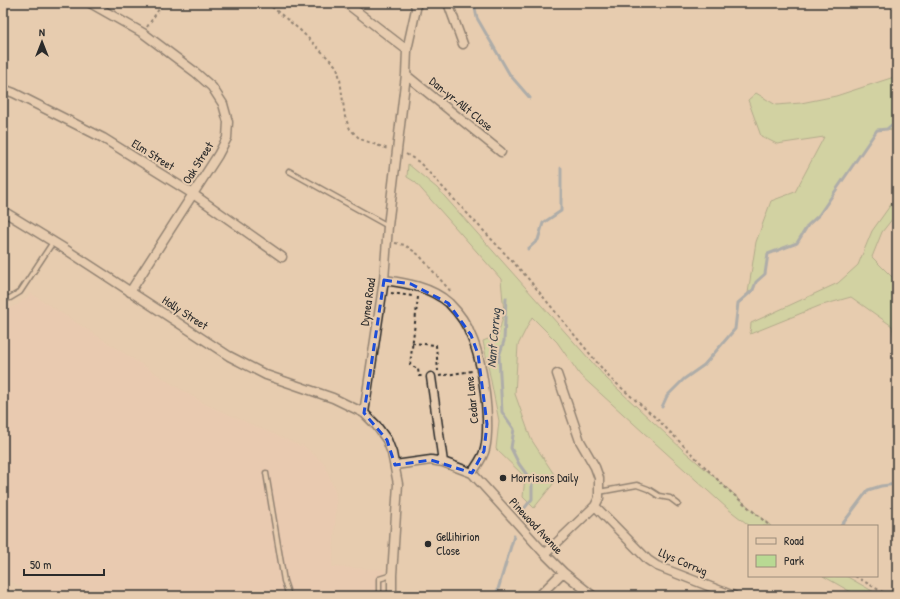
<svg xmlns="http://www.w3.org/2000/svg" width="900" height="599" viewBox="0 0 900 599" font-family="'Patrick Hand',sans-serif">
	<rect width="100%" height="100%" fill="#e7ccaf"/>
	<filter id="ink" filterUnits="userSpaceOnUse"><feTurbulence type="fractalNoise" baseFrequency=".025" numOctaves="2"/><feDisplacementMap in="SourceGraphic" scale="8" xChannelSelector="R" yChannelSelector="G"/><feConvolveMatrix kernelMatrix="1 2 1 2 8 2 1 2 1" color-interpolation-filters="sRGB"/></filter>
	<g filter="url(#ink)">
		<path fill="#ecc7b2" d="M31,294l145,93 30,18 94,41 2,-1 22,19 11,28 1,12 -4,63 52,3v26h-353l-4,-5 -24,-16v-267h8l7,-3z"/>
		<path fill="#b8d993" stroke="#72825f" d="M897,76v56l-10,-3 -10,1 -58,85 -11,10 -11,18 -29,11 -3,20 -9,8 -3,8 -5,3 8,-51 15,-41 24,-9 29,-55 -47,7 -16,-8 -13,-36 8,-7 20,12 25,-2 35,-7z
			M408,164l29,24 169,190 77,72 88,76h-21l-22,-17 -148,-134 -23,-33 -25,-25 -14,28 -3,49 16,45 26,40 -23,29 -11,-11 2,-20 -29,-28 3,-28 -16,-80 15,-6 6,-22 -3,-34 -86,-97 -8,-5z
			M897,196v17l-15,19 -10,25 22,22 3,5v74l-5,-32 -41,-29 -32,9 -69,28 1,-11 87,-40 20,-18 14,-34z
			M823,576h23l35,20h-23z"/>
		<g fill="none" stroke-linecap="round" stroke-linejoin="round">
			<path stroke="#6987a1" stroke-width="3" d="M474,3l3,15 33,57 20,23
				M528,249l10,-9 5,-17 18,-12v-43
				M506,298l-2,43 -5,15 3,56 12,17 -3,19 8,16 13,18v17l-10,12
				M662,407l5,-11 17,-17 20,-14 31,-36 3,-26 15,-13 3,-8 9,-8 3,-20 29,-11 11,-18 11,-10 58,-85 10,-1 6,-5h4
				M841,526l27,-36 13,-4 16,-2
				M496,596l18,-60"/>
			<g stroke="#2b2b2b" stroke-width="7">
				<path id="lane" d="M289,171l99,55
					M3,298h7l10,-6 33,-50
					M266,473l18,108 5,15
					M599,492l38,-7 11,4 11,7 11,2 8,6
					M379,596v-17l13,-4"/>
			</g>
			<g stroke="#2b2b2b" stroke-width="11">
				<path id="street" d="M90,3l53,30 52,39 17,15 11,17 5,18 -1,16 -9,17 -88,137
					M346,3l61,47
					M448,3l15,41
					M406,75l95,77
					M3,89l11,4 89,45 90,56 89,63
					M3,211l62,38 164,107 37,19 67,23 31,15 12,12 11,15 5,13 6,31 -6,91v21
					M384,280c22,3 47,7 65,23 9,9 18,21 22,33 12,25 20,86 14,113 -2,9 -9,17 -13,24
					M431,377l12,85
					M364,413l20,-133 4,-54 18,-151 1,-25 9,-41 -1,-6
					M395,465l36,-5 12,2 29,11 73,81 18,18 30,24
					M595,506l53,54 9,6 77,30
					M545,554l50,-48 4,-8v-20l-4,-11 -15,-26 -23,-67
					M539,596l24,-24"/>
			</g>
			<path stroke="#2b2b2b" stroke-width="2" stroke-dasharray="3 3" stroke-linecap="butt" d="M267,3l33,27 37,37 3,12 5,38 5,12 10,10 28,10
				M147,27l16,-24
				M406,154l13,8 107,114 83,101 47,41 71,71 43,37
				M395,243l10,2 14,10 33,38
				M391,293l21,3
				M418,297l-8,68 8,4 1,7h4
				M412,343l24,2 2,26
				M439,376l33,-5
				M855,576l34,20"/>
			<use href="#lane" stroke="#e7ccaf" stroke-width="4"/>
			<use href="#street" stroke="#e7ccaf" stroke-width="8"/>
		</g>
	</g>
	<path d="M0 0H900V599H0ZM384,280l27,4 37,19 23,32 7,19 9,70 -3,27 -12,22 -41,-13 -36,5 -8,-25 -23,-27z" fill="#e7ccaf" fill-opacity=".55" fill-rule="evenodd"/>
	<path fill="none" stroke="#1d4ed8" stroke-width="3" stroke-dasharray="8 5" stroke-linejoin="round" d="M384,280l27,4 37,19 23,32 7,19 9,70 -3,27 -12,22 -41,-13 -36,5 -8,-25 -23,-27z"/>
	<g fill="#2b2b2b" stroke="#e7ccaf" stroke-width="1.5">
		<circle cx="503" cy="478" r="4"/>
		<circle cx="428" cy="544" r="4"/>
	</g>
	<g text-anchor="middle" stroke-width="4" stroke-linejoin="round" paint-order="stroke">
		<g font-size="12" fill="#2b2b2b" stroke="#e7ccaf">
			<text transform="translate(461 104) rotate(39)" y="4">Dan-yr-Allt Close</text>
			<text transform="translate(153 155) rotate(32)" y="4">Elm Street</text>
			<text transform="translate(198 163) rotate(-58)" y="4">Oak Street</text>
			<text transform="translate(368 302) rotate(-82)" y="4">Dynea Road</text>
			<text transform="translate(185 313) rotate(33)" y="4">Holly Street</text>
			<text transform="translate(472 400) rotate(-96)" y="4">Cedar Lane</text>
			<text transform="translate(536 526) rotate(47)" y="4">Pinewood Avenue</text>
			<text transform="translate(683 562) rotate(23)" y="4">Llys Corrwg</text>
		</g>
		<g font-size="12" fill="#2b2b2b" stroke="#e7ccaf" text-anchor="start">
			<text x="511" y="482">Morrisons Daily</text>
			<text x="436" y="541">Gellihirion<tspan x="436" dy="14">Close</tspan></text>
		</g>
		<g font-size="13" font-style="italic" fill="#3a4248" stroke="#e7ccaf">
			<text transform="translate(493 338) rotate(-85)" y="5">Nant Corrwg</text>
		</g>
	</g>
	<rect width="900" height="599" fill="none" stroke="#e7ccaf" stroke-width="16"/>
	<rect x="8" y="8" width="884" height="583" fill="none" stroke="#2b2b2b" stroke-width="1.5" filter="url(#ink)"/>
	<rect x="748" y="525" width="130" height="52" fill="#e7ccaf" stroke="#9c8c7a"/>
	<rect x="756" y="538" width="20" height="6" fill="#e7ccaf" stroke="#9c8c7a"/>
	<text x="784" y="545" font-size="12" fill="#2b2b2b">Road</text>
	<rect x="756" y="555" width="20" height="12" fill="#b8d993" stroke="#9c8c7a"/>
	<text x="784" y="565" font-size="12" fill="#2b2b2b">Park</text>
	<g transform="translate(42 42)" stroke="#e7ccaf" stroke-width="3" paint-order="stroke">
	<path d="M0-3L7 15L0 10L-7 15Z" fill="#2b2b2b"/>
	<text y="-6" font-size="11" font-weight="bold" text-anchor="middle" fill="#2b2b2b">N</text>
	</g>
	<path d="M24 569v6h80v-6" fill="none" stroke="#2b2b2b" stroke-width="2"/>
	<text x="30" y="569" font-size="12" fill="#2b2b2b" stroke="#e7ccaf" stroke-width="3" paint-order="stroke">50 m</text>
</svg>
